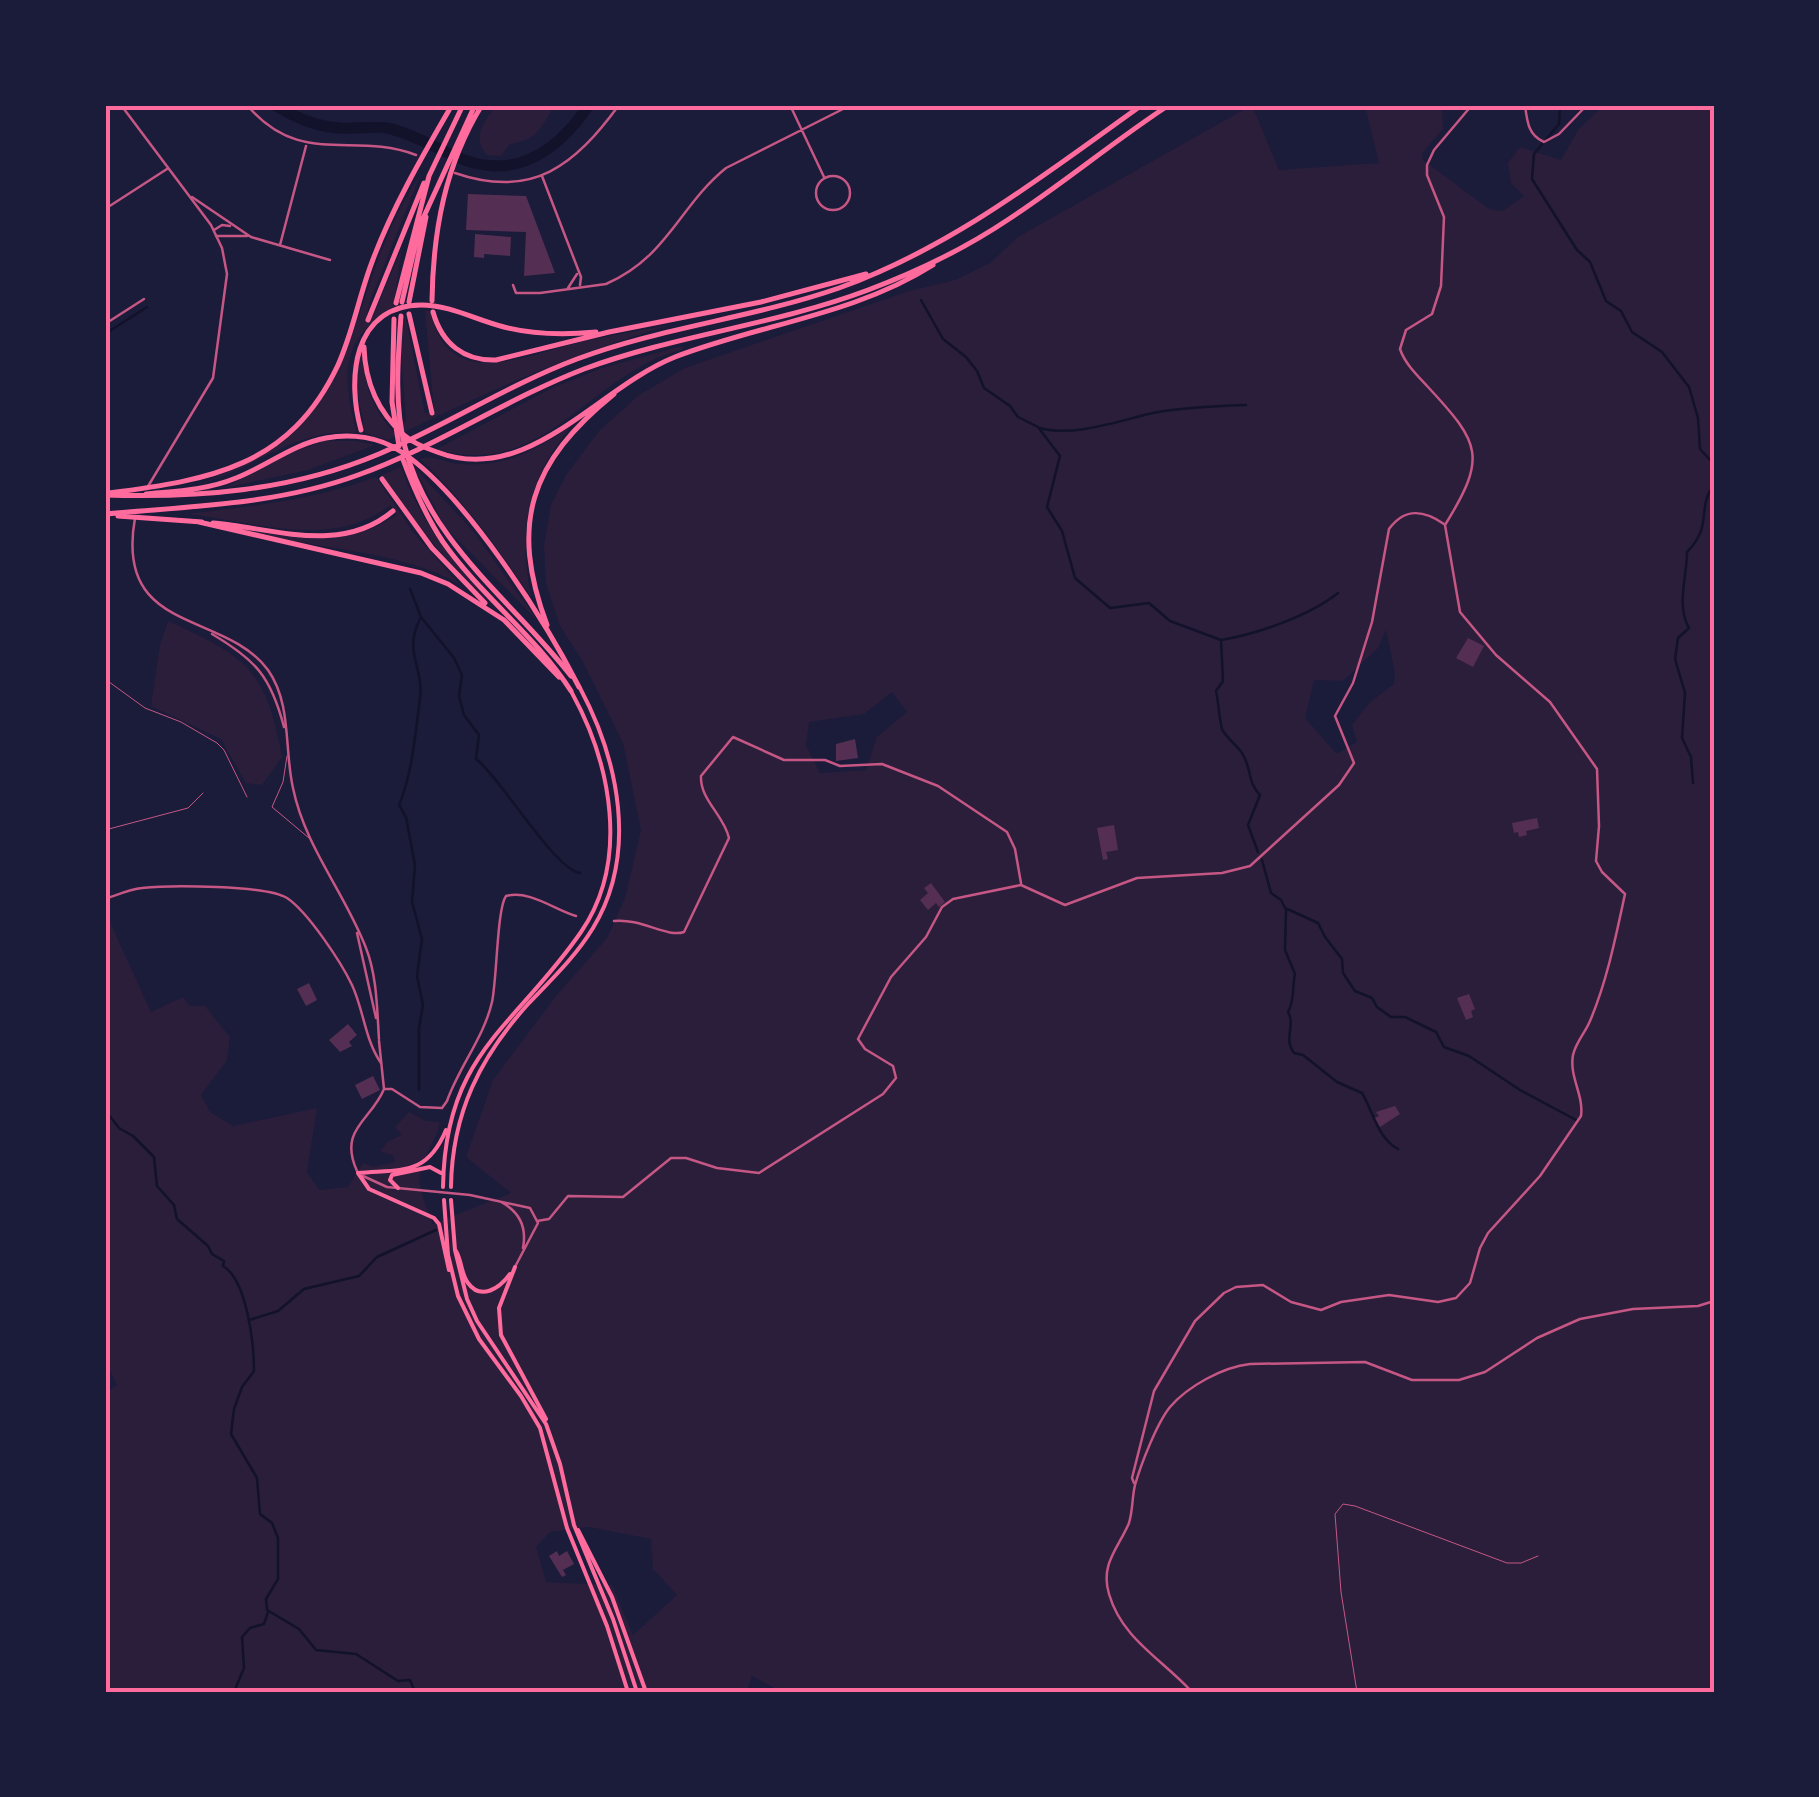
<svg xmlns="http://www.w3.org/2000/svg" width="1819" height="1797" viewBox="0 0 1819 1797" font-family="Lato,sans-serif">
	<rect width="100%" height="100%" fill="#1b1b3a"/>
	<path fill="#2a1e3b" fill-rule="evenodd" d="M496,105h58c-11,21 -17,36 -44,39l-9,12 -14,-1c-16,-17 -3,-33 9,-50z
		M1252,105l27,65 100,-7 -14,-58h77l1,24 -21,24 1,7 66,49 14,2 21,-15 -13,-13 -3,-20 12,-16 41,13 17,-30 26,-25h110v1587h-932l-30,-16 -5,16h-642v-299l12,-8 -12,-25v-449l46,101 32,-15 7,9h15l25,31 -3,23 -26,35 9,17 23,14 84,-18 -10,64 12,18 29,-3 15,-24 10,4 22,-5 -3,-7 -12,-4 8,-10 14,-6 -7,-8 14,-15 17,9 14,1c-4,20 -18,34 -20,54 -2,14 8,34 13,48l78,-31 -45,-36 27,-77 63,-84 51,-58 18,-40 16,-68 -18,-87 -40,-81 -23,-36 -14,-42 -2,-39 7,-40 15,-30 33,-44 40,-36 46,-27 224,-77 46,-11 35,-17 28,-26zM1386,630l9,43 -1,11 -24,18 -18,23 5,17 -20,12 -32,-36 9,-38 29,1 35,-33zM892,692l15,20 -30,25 -11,33 -46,3 -14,-28 3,-23 55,-8zM589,1527l62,12 2,30 24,26 -44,40 -21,-50 -66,-3 -10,-35 14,-15z
		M421,173l-51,128 -4,19 7,-4 29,-68 -9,60c-55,31 -50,71 -36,125 -60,-7 -105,39 -162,52 184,-61 139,-180 226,-312z
		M425,311h6c15,84 98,43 150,31 30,-7 62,-12 93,-18 -101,29 -193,70 -286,116l-23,-7 -10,-55 7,-31c0,31 10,64 33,86l11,-12 -5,-69 4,-38 20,100 9,-4z
		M682,346l1,3c-10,4 -21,6 -30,11 -75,36 -121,118 -216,89l113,-60 52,-21z
		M572,425c-45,55 -54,102 -41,172 -33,-48 -68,-98 -111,-138 13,-5 25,4 39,5 45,4 77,-13 113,-39z
		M324,441h32l19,4 -67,25 -84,18 69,-36z
		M401,467c21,59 52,95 94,141 -42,-42 -82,-82 -113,-133z
		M415,468l58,63 64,89 -93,-94z
		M376,477l36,54 48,54c-56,-35 -153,-36 -219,-56 58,10 104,20 156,-14l-7,-10c-57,46 -138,16 -203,9 65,-8 127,-14 189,-37z
		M168,621c79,36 98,48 114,136l-20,28 -16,-2 -25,-44 -70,-33 9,-61z"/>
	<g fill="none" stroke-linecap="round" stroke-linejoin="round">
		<path stroke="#12122b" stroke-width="2.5" d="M1560,105l-1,19 -25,30 -2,25 45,71 13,12 16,39 15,10 11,21 30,20 27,35 9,31 2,31 14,15
			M921,300l22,39 23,18 11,14 7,17 26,18 8,11 20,10 22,29 -13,51 15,24 13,47 35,30 39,-5 21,18 51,19 2,41 -7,10c2,8 4,33 6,38 4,9 15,16 20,24 10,15 5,29 18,42l-12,30 10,27
			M105,334l42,-27
			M1040,428c35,10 83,-9 118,-16 29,-5 59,-6 88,-7
			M410,589l11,28 33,41 8,17 -3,21 5,19 15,20 -3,24c25,19 78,110 104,114
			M1221,640c36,-6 88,-24 117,-47
			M1693,783l-2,-26 -9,-19 3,-45 -10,-34 3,-21 11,-10c-13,-22 -2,-51 -2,-76 27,-27 9,-45 27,-67
			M1262,860l9,33 10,7 4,8 33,15 7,14 17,22 1,14 12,18 17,7 5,9 14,10h14l31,15 8,15 25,9 51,34 56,30
			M1286,909l-1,41 10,24c-3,13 0,26 -7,38 8,14 -5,26 6,41l9,2 34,27 25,11c11,18 16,46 36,56
			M419,1090v-62l4,-23 -6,-29 5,-37 -10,-37 3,-37 -9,-48 -7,-12c14,-34 16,-71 21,-106 4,-34 -18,-47 1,-82
			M105,1110l14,18 14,8 21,21 3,29 17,19 3,14 31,27 4,8 12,7 -1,5c24,14 31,78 31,105l-12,16 -8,22 -3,25 26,44 3,36 12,9 6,15v41l-12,20 1,11 32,19 17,21 40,4 42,27 12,-1 5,12
			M249,1320l29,-9 26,-22 55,-13 18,-19 59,-27
			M234,1692l10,-24 -2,-31 8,-9 14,-4 4,-12"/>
		<path stroke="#12122b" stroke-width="11" d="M275,105c19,12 41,22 65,23 16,1 31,-2 47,0 24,5 49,20 72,30 56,23 99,-7 130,-53"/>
	</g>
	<path fill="#542f53" d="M468,194l58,2 29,77 -31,3 2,-44 -60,-2z
		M475,234l36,3 -1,19 -26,-2v4l-10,-1z
		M1468,638l16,8 -11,21 -17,-9z
		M855,739l3,19 -22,3v-17z
		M1537,818l2,10 -13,3 1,4 -8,2 -1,-5 -4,1 -2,-10z
		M1114,825l4,25 -12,2 2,7 -5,1 -6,-32z
		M931,883l14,19 -6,5 -3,-4 -8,7 -8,-10 8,-7 -4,-5z
		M309,983l8,17 -11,6 -9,-17z
		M1469,994l6,15 -4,2 2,6 -7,3 -9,-22z
		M348,1024l9,11 -8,7 3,4 -12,6 -11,-12z
		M373,1076l7,14 -18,9 -7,-14z
		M1395,1106l5,8 -20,13 -5,-9 4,-2 -3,-4z
		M557,1551l2,5 8,-5 7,13 -11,6 3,5 -4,2 -13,-21z"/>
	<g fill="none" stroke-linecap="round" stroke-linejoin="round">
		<path stroke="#c65784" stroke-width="1" d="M105,679l40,29 36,14 36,21 7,7 23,47
			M287,756l-4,26 -11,25 37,31
			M105,830l83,-22 15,-15
			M1357,1692l-16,-100 -6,-78 8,-10 12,2 152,57h14l17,-7"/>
		<path stroke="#c65784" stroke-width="2.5" d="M247,105c53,63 106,26 169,50
			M790,105l34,72
			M1525,105c2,16 3,30 19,37l15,-8 28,-29
			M455,173c78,27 120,-8 164,-68
			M816 193a17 17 0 1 1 34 0a17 17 0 1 1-34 0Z
			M542,176l39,101 -1,8
			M192,197l59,40 79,23
			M105,209l62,-40
			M214,230l8,-5 8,1
			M216,236h31
			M280,245l26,-99
			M513,285l3,8h24l66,-9c62,-27 73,-78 120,-116l125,-63
			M568,288l9,-14
			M105,324l39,-25
			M105,899c12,-4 25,-10 37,-11 27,-3 125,-3 145,10 21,14 54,64 65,87 12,26 13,55 29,78
			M614,921c27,-3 53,17 70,11l45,-94c-5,-23 -29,-38 -28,-62l32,-39 51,23h41l15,6 42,-2 56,22 69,46 8,17 6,34
			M385,1089h7l28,18 22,1 5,-7c12,-34 37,-64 45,-99 5,-23 5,-94 14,-106 24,-6 47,13 70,20
			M537,1221l12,-2 19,-23 55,1 48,-39h15l31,10 42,5 124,-79 13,-16 -3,-12 -28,-17 -7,-10 33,-62 35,-40 16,-30 11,-8 68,-14 44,20 72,-27 85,-5 28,-7 89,-81 15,-22 -19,-47 18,-33 19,-61 17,-93c16,-22 35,-19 55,-5
			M1134,1483l-2,-5 22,-87 41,-70 29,-28 12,-6 27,-2 28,17 30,8 20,-8 48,-7 49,7 18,-4 14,-15 10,-35 8,-15 52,-57 41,-60c3,-21 -12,-39 -8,-61 3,-13 12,-22 17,-34 17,-40 26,-85 35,-127l-23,-22 -6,-11 3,-35 -2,-57 -47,-67 -54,-47 -36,-43 -15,-87c42,-68 36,-81 -17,-138 -10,-11 -23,-23 -28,-38l6,-19 26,-16 9,-28 3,-69 -17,-42v-10l7,-15 38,-45"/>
		<path stroke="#c65784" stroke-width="2.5" d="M121,105l90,120 11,23 5,26 -14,104 -66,110
			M135,518c-21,117 89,92 133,152 24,34 16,79 25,118 12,59 52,105 73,160 11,28 11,61 13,91
			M212,634c44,26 59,43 72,93
			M357,933l19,85
			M357,1171c-19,-42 14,-50 27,-82l-5,-48
			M363,1176l24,11 83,8 60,13 8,15 -22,42
			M501,1202c19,10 26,25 22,46
			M1192,1692c-30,-33 -70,-53 -83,-98 -9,-30 9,-45 20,-71 4,-13 3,-26 6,-38 6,-21 22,-62 35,-78 18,-21 53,-40 80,-43l115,-2 47,18h47l26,-8 52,-34 43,-19 53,-10 65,-3 16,-5"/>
		<path stroke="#ff6b9d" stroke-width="4" d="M446,1130c-19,46 -44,39 -88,43l11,16 65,29 5,6 10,46
			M443,1187c2,-135 71,-158 138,-255 49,-71 30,-168 -9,-239
			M451,1187c1,-74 29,-130 78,-184 23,-24 47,-47 64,-75 45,-74 26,-167 -13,-240
			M398,1188l-8,-8 2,-5 38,-8 11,6
			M444,1200l4,55 10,41 21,43 42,57 19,32 27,100 40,98 21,66
			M451,1200l4,50 12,49 10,22 69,103 14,40 14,61 39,94 24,73
			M456,1251c6,10 5,23 12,32 13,18 32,5 42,-9
			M515,1267l-16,41 2,27 45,84
			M578,1530l34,67 34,95"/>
		<path stroke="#ff6b9d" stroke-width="5" d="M432,301c1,-70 13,-136 50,-196
			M402,302l18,-77 55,-120
			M409,302l17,-85
			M396,303l33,-127 34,-71
			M433,312c9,32 31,49 63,48l113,-28 152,-30 105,-28
			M409,314l23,99
			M401,316c-3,42 -7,89 4,131 24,96 109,155 166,229
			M394,319l-2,83 7,44
			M368,320l56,-137
			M364,347c1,34 14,65 40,88 9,8 21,13 33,17 91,35 160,-64 238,-95 86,-33 179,-42 258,-92
			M361,430c-14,-50 -9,-124 60,-125 29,0 55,15 83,22 31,8 60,8 92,5
			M402,457c11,30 23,58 41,85 38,54 92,93 128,149
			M382,479l50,69 53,55
			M109,493c101,-13 181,-26 229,-128 15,-33 21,-69 34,-103 20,-54 51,-107 80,-157
			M146,494c31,-3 61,-4 90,-16 31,-12 57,-34 90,-40 25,-5 53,-1 74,13 63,40 145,169 179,236
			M105,495c94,3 186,-4 274,-41 68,-29 129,-69 198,-95 85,-32 176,-41 262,-71 114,-41 206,-114 303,-183
			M105,514c86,-8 171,-9 253,-39 78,-28 148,-76 226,-106 92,-34 191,-44 284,-79 48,-18 98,-42 141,-71 55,-36 105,-78 160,-114
			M118,516l84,6
			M199,522l222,51 27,11 56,36
			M213,523c60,5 128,32 180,-12
			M504,620l55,57
			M547,625c-38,-101 -17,-163 67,-231"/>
	</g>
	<rect width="1819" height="1797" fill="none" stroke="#1b1b3a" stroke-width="215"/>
	<rect x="108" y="108" width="1604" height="1582" fill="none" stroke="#ff6b9d" stroke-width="4"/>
</svg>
